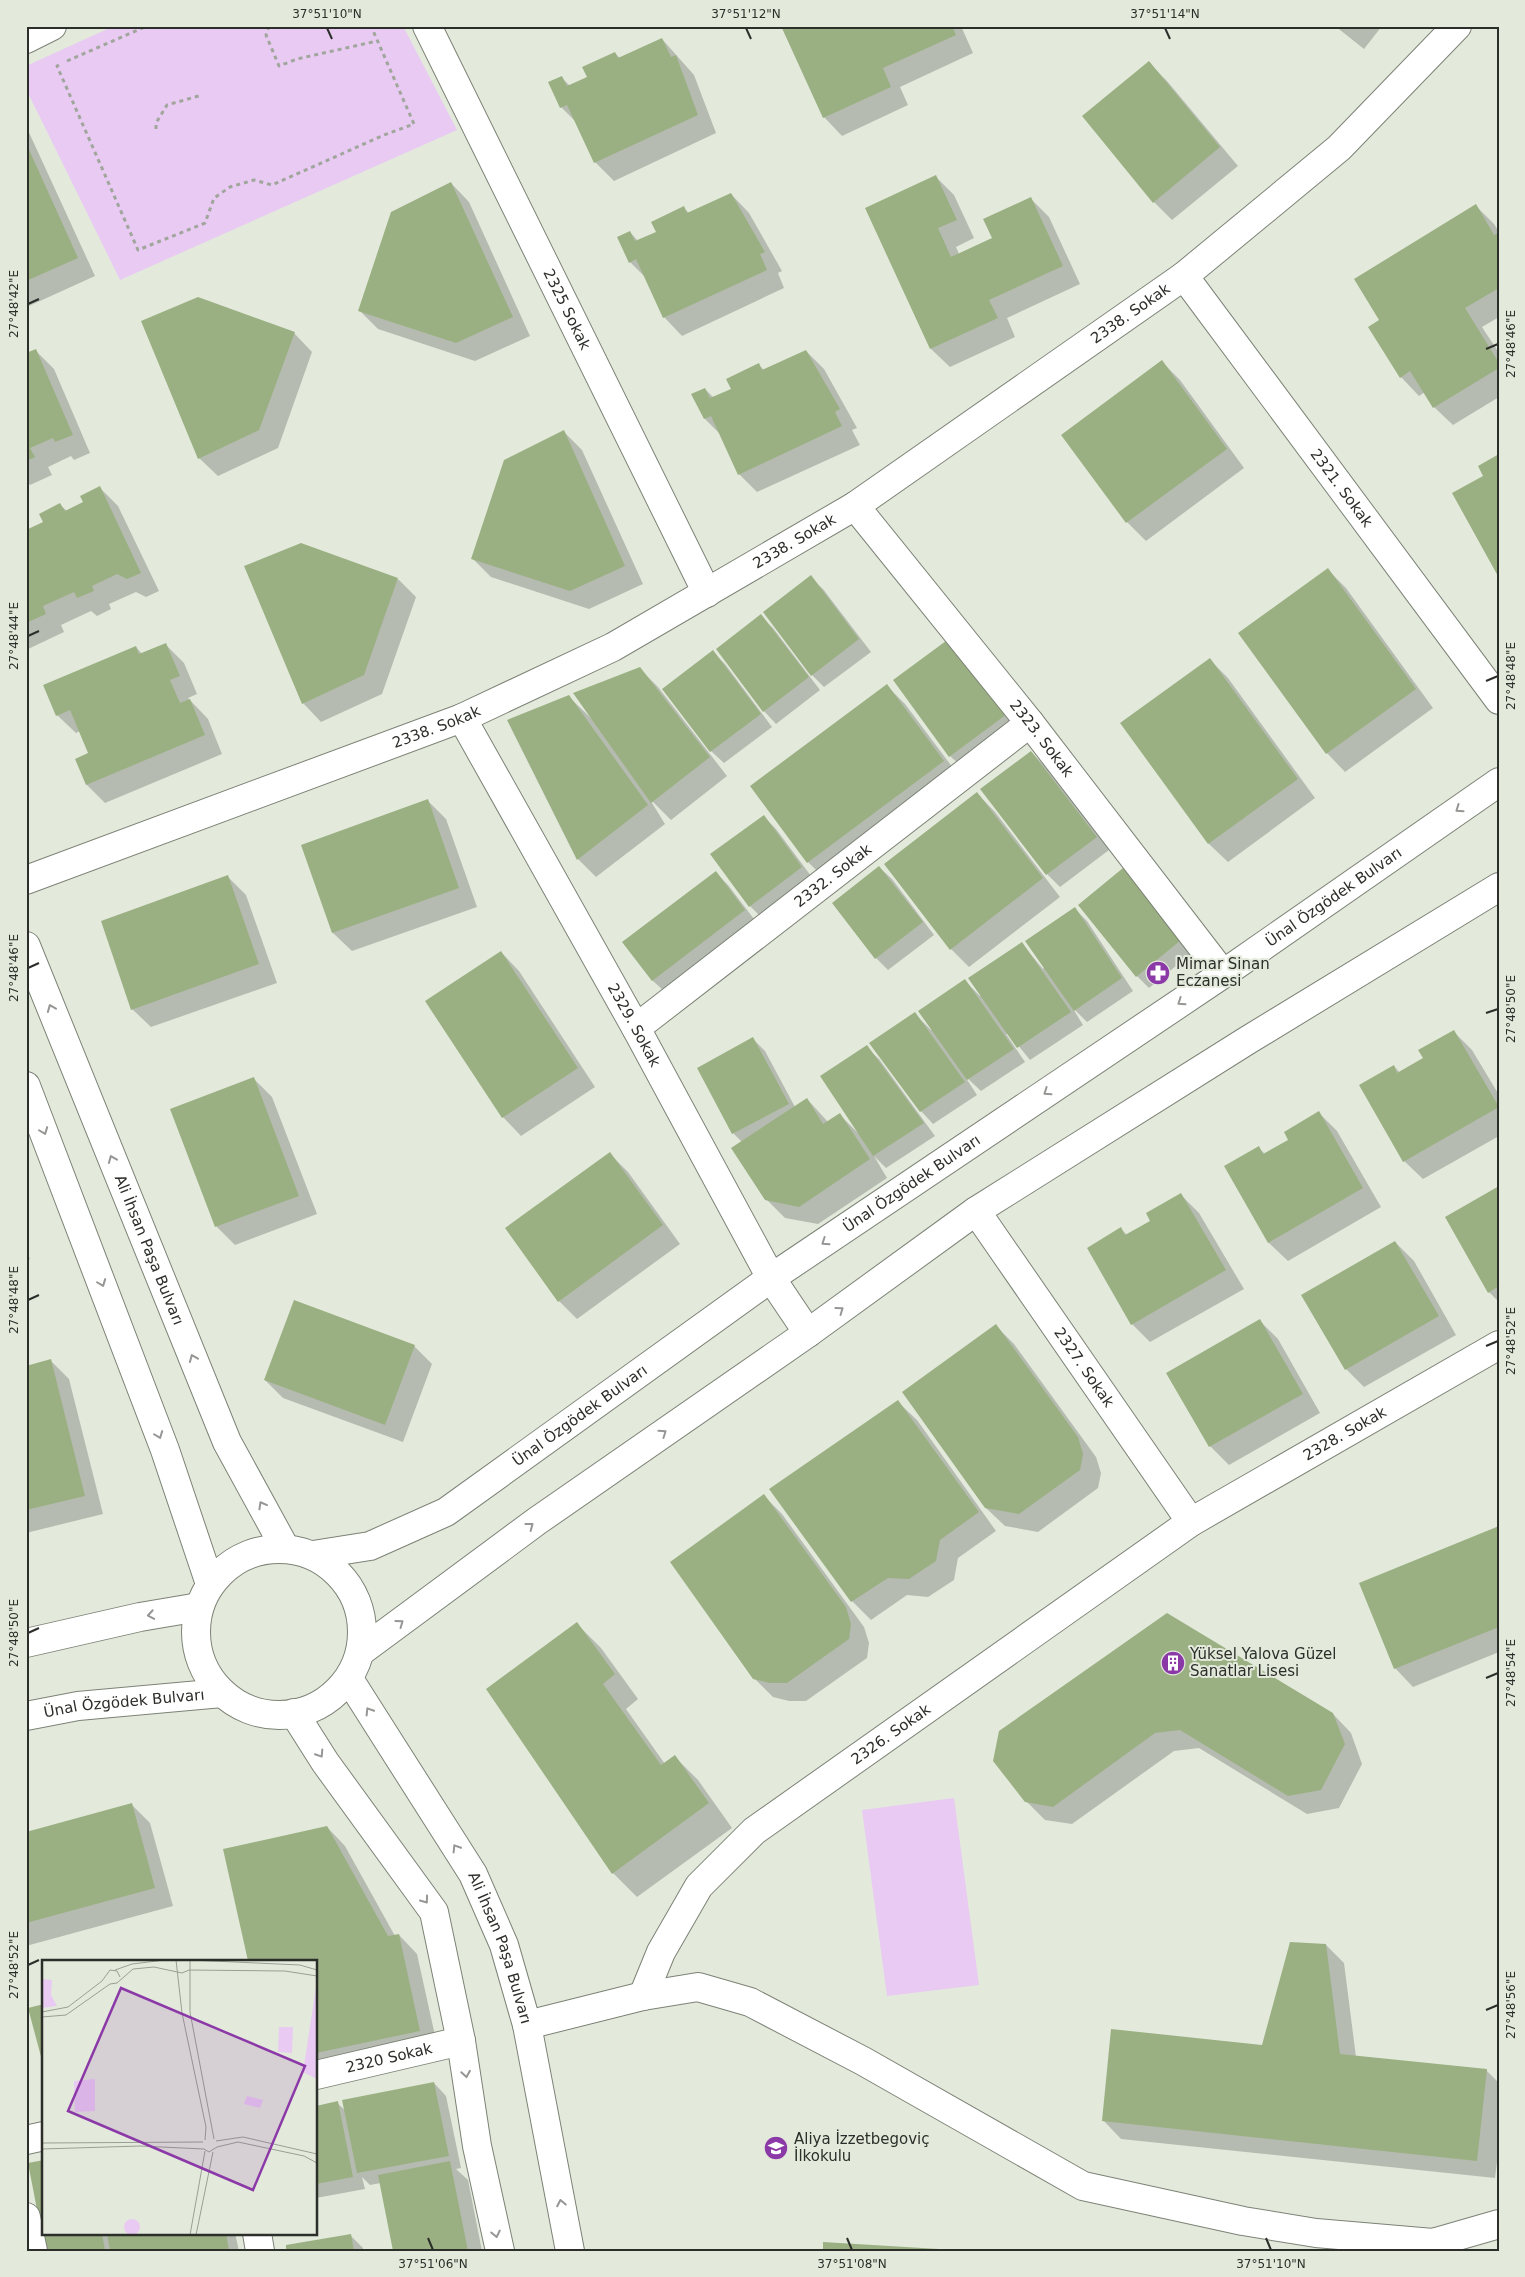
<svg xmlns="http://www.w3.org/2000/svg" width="1525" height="2277" viewBox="0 0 1525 2277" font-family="'DejaVu Sans',sans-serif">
	<rect width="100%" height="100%" fill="#e3eadc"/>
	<path fill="#e8caf3" d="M114,26h289l54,104 -337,150 -94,-191v-23z
		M954,1798l25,187 -92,11 -25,-186z"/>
	<path fill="#0003" d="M783,26h178l12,27 -73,34 8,18 -66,31 -18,-19z
		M1335,26h47l-18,23z
		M662,39l32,36 22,58 -102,48 -19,-19 -18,-39 -16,-16 1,-29 8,8 18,-9 27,-24 6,6z
		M1149,63l18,18 71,85 -66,54 -18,-18z
		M26,126l69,150 -66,30 -3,-2z
		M936,177l18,18 20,43 -18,9 3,7 34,-15 38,-40 18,18 31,67 -73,34 8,19 -65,30 -19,-18 -64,-140z
		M451,183l18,19 61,134 -55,25 -97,-32 -19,-19z
		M731,194l18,19 33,58 -4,2 6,15 -102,48 -18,-19 -18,-39 -16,-16v-30l8,9 19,-9 27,-24 6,6z
		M1476,206l18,18 5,8v85l-17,10 17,26v44l-46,28 -19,-18 -9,-15 -6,4 -18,-19 -20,-57z
		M294,333l18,19 -34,96 -60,28 -19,-18z
		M35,350l19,19 36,84 -16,7 -3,-4 -23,11 4,8 -22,10 -4,-4v-127z
		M806,351l18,18 33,59 -5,2 8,15 -103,47 -18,-18 -19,-40 -15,-15v-30l9,9 18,-9 27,-24 5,5z
		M1162,362l18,18 64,88 -98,73 -19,-19 -65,-87z
		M564,432l18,18 61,134 -54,25 -98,-32 -19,-19z
		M100,488l18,18 41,85 -13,6 -10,-5 -27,12 2,5 -14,7 -6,-5 -30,14 3,7 -38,18v-118l18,-9 16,-18 7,6 18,-8z
		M1328,570l18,18 87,120 -88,64 -18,-19 -87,-120z
		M810,577l13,12 48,63 -47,35 -12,-12z
		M398,579l18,18 -34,97 -61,28 -18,-19z
		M760,616l13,12 47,62 -44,34 -12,-13 -47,-62z
		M950,639l68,88 -55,41 -13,-12 -55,-75z
		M165,644l19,19 13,31 -9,4 20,21 14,35 -117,49 -18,-18 -11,-25 14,-6 -10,-23 -4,2 -19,-18 79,-68 6,7z
		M713,652l12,12 47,63 -48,36 -13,-12 -47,-62z
		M1210,660l18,18 87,120 -87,64 -19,-18 -87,-120z
		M639,668l19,19 69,89 -56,44 -22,-22 16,26 -69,53 -18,-18 -9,-162 22,21z
		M887,686l18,18 57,76 -136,100 -18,-18z
		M1031,752l13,13 65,85 -49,37 -13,-13 -65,-85z
		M977,793l18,19 65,85 -91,70 -18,-18z
		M428,801l18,18 31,88 -125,44 -19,-18 -31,-87z
		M763,816l13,13 38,51 -52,38 -12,-12z
		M879,867l13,12 42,56 -46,35 -12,-12z
		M1123,870l69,83 -43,35 -12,-12z
		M716,873l12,12 29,38 -92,69 -13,-12z
		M228,877l18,18 31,88 -126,44 -19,-18z
		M1075,909l12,12 46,70 -46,31 -15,-15 11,18 -53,35 -22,-27 -2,1 19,28 -44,29 -17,-16 13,20 -44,29 -12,-13 -6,-97 16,16 34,-49 15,15 42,-52 21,25z
		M501,952l18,19 76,116 -74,49 -18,-19z
		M1454,1032l18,18 27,45v41l-76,43 -19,-18 -10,-95 6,7 24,-14z
		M753,1039l12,12 30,56 12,-8 21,23 11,-8 18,18 9,-85 13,12 56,77 -49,32 -12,-12 13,22 -69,46 -33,-6 -19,-19 -24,-57 -9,-9z
		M254,1079l18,18 45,117 -82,31 -19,-19z
		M1319,1113l18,18 44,76 -93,54 -19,-18 -43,-76 33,-19 6,6 24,-13z
		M610,1154l18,18 52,72 -103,75 -18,-18z
		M1499,1188v114l-10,-10z
		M1181,1195l18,18 45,76 -94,53 -18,-18 -11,-95 7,7 24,-14z
		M1395,1242l19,19 42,74 -92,52 -18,-18z
		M26,1250l4,9 -4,2z
		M1259,1320l19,19 42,74 -91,52 -19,-19 -43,-73z
		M996,1326l18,18 82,113 5,16 -3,15 -60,44 -33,-6 -19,-18z
		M414,1346l18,18 -29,78 -120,-44 -18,-18z
		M51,1361l18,18 34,135 -77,19v-166z
		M898,1402l19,18 79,111 -38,27 -4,22 -26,17 -21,-2 -36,25 -19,-19 -81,-111z
		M764,1496l18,18 82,113 5,16 -2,15 -61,43h-17l-16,-4 -19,-19z
		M1499,1528v124l-86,35 -18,-19z
		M577,1624l24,24 37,51 -12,10 39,55 10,-7 23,23 34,48 -95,69 -24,-24z
		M1333,1714l18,19 11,31 -23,44 -32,6 -108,-66 -25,3 -102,73 -27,-4 -19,-19 -26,-69z
		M131,1804l19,19 23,83 -147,40v-113z
		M327,1827l18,19 50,90 4,-1 18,19 21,95 -122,26v-114z
		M1326,1945l18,18 12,94 130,13 13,13v63l-4,32 -374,-39 -18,-19 160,-73z
		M434,2083l12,13 15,72 -5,1 12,11 14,71h-88l-13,-68 -11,2 -8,-8 3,12 -49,9v-91l21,-4 9,8z
		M44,2233h191l4,18h-192z
		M350,2235l13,13v3h-75z"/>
	<path fill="#9bb082" d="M781,26h171l4,9 -73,33 8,19 -68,31z
		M662,38l9,19 5,-2 22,60 -104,48 -27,-58 -7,3 -12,-26 14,-6 5,10 20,-9 -5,-10 33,-15 3,6z
		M1149,61l71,86 -67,56 -71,-87z
		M26,143l52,115 -52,23z
		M936,175l21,45 -19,8 13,29 41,-19 -9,-19 48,-22 32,69 -74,34 9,18 -68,31 -65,-141z
		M451,182l62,135 -57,26 -98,-32 33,-99z
		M731,193l34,59 -5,2 7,16 -104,48 -27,-59 -7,4 -12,-26 13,-6 5,10 21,-9 -5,-10 33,-16 3,7z
		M1476,204l18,31 5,-2v55l-34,20 34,55v5l-66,40 -23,-37 -10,7 -32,-51 11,-7 -25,-41z
		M198,297l97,35 -36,98 -61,29 -57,-138z
		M36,349l37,86 -18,7 -2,-4 -23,10 5,9 -9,4v-108z
		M806,350l34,59 -5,3 7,14 -104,49 -27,-59 -7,3 -13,-25 14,-6 5,10 21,-9 -5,-10 33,-16 3,7z
		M1162,360l65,89 -101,74 -65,-88z
		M564,430l61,136 -55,25 -99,-32 33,-99z
		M1499,454v124l-47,-85 31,-17 -5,-10z
		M100,486l41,87 -14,6 -10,-5 -25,12 2,5 -17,7 -3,-6 -31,14 3,8 -20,9v-93l17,-8 -4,-8 21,-11 5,8 18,-9 -3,-6z
		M301,543l97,35 -34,97 -62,29 -58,-138z
		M1328,568l88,121 -90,65 -88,-121z
		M811,575l48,64 -48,37 -48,-64z
		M761,614l48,63 -46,35 -47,-63z
		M950,638l57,76 -58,43 -56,-77z
		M166,643l14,33 -10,4 10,23 10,-4 15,36 -119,50 -11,-26 13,-6 -18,-43 -14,6 -13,-31 93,-39 3,8z
		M713,650l48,64 -51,38 -48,-63z
		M1210,658l88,121 -90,65 -88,-121z
		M640,667l70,90 -59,46 -78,-110z
		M887,684l57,77 -137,102 -57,-77z
		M569,695l79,110 -71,55 -70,-140z
		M1031,751l66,86 -51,38 -66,-86z
		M977,792l66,86 -93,72 -66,-86z
		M428,799l31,89 -127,45 -31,-88z
		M764,815l38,52 -53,40 -39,-53z
		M879,866l44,56 -48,37 -43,-56z
		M1123,868l58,72 -45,37 -58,-72z
		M716,871l29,39 -93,71 -30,-39z
		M228,875l31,89 -128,46 -30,-89z
		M1075,907l47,71 -48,33 -49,-70z
		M1022,942l49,70 -54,36 -49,-70z
		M501,951l77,117 -76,50 -77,-117z
		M965,979l49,70 -47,31 -49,-69z
		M915,1012l50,70 -45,30 -51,-69z
		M1454,1030l45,77 -96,55 -44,-77 35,-20 3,8 26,-15 -5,-8z
		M753,1037l36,67 -57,30 -35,-66z
		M867,1045l57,78 -51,33 -53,-80z
		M254,1077l45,119 -84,31 -45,-118z
		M807,1098l16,26 17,-11 30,46 -71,48 -34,-7 -34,-52z
		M1319,1111l44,77 -95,55 -44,-77 35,-20 4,8 25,-14 -4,-8z
		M610,1152l53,73 -105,77 -53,-74z
		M1499,1186v100l-11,7 -43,-76z
		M1181,1193l45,77 -95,55 -44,-77 34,-21 4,8 25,-14 -4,-8z
		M1395,1241l44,75 -94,54 -44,-75z
		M294,1300l121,45 -30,80 -121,-45z
		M1260,1319l43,75 -94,53 -43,-74z
		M996,1324l82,113 5,17 -3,16 -61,44 -34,-6 -83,-116z
		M51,1359l34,137 -59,14v-144z
		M898,1400l81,112 -39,28 -4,21 -27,18 -21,-1 -37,24 -82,-113z
		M764,1494l82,113 5,17 -2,15 -62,44h-17l-17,-4 -83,-117z
		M1499,1526v101l-105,42 -35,-86z
		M1167,1613l166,100 12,31 -24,46 -33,6 -108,-66 -25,3 -102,74 -28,-5 -32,-41 6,-30z
		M577,1622l38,52 -12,10 58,81 14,-10 34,48 -97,71 -126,-185z
		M132,1803l23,85 -129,35v-91z
		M327,1826l61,110 11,-2 21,97 -104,22v-92h-68l-25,-112z
		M1290,1942l36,2 14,110 147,15 -10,92 -375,-40 9,-92 151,16z
		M44,2004v60h-1l-15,-56z
		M434,2082l15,74 -92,17 -15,-73z
		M338,2101l15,76 -37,7v-78z
		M44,2160v73h58l3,18h-60l-17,-88z
		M450,2161l18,90h-75l-15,-76z
		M107,2233h119l3,18h-119z
		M351,2234l3,17h-68v-6z
		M823,2242l116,7v2h-116z"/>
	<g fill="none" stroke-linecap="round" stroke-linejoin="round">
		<g stroke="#7c8376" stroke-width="30">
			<g id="minor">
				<path d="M26,39l26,-13"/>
				<path id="s1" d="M1184,276l315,424"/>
				<path id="s2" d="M855,506l175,217 193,251"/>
				<path id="s3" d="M462,718l174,310 135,250 37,55"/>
				<path id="s4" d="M636,1028l394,-305"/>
				<path id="s5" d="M976,1211l215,311"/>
				<path id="s6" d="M643,1996l18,-44 38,-66 55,-55 437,-309 308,-177"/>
				<path d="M527,2025l116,-29 55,-9 52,15 113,59 220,125 160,35 73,12 117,10 66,-19"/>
				<path id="s7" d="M316,2075l145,-34"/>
				<path d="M26,2140l18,-4"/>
				<path d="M26,2217l7,34"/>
				<path d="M257,2233l3,18"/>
			</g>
		</g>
		<g stroke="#7c8376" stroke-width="30">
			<g id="tertiary">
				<path id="s8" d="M427,26l280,567"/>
				<path id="s9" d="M26,880l436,-162 151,-71 242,-141 329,-230 155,-128 118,-122"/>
			</g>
		</g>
		<g stroke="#7c8376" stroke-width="30">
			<g id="secondary">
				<path id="s10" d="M26,946l201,496 58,106"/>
				<path d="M26,1086l139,364 45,134"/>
				<circle cx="279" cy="1632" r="83"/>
				<path id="s11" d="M313,1555l57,-9 76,-34 325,-234 452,-304 276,-192"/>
				<path d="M26,1643l114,-26 59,-10"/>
				<path d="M360,1652l177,-131 271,-188 168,-122 272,-171 251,-153"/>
				<path id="s12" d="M349,1679l124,195 31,71 23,80 43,226"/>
				<path d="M294,1713l31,49 109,150 27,129 16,105 23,105"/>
				<path id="s13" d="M26,1716l52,-10 144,-13"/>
			</g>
		</g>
		<path stroke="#a1a69c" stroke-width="3" stroke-dasharray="4 4" stroke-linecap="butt" d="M269,26l-3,9 13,31 18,-7 80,-18
			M67,61l80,-35
			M59,65l-2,1 81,184 67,-27 9,-25 16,-11 24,-7 18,5 112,-50 30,-11 -43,-98
			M156,129v-6l11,-18 35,-10"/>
		<use href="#minor" stroke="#fff" stroke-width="28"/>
		<use href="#tertiary" stroke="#fff" stroke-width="28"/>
		<use href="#secondary" stroke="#fff" stroke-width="28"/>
	</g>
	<defs><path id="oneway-chevron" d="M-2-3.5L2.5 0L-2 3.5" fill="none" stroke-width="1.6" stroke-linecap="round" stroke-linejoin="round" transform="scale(1.25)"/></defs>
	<g stroke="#969694">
		<use href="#oneway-chevron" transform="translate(1459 809) rotate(145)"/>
		<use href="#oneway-chevron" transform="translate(1181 1002) rotate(146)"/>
		<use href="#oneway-chevron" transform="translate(51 1008) rotate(-112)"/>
		<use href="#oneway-chevron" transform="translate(1047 1092) rotate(146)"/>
		<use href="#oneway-chevron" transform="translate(44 1131) rotate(69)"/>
		<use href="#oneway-chevron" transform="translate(112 1159) rotate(-112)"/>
		<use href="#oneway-chevron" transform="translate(825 1242) rotate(146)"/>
		<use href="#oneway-chevron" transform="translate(102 1283) rotate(69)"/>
		<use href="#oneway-chevron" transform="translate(840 1310) rotate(-36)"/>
		<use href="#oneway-chevron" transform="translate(193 1358) rotate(-112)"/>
		<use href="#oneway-chevron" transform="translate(663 1433) rotate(-35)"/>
		<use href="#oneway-chevron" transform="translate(159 1435) rotate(69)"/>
		<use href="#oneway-chevron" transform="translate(262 1505) rotate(-119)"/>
		<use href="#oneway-chevron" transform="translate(530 1526) rotate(-37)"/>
		<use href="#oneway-chevron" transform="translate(151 1615) rotate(170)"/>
		<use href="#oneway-chevron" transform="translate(400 1623) rotate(-36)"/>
		<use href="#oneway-chevron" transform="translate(369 1711) rotate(-122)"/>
		<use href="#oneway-chevron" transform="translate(320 1754) rotate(57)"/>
		<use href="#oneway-chevron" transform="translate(456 1848) rotate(-122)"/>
		<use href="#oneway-chevron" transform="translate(425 1900) rotate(54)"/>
		<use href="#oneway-chevron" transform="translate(466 2074) rotate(81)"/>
		<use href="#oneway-chevron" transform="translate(561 2203) rotate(-101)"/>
		<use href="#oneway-chevron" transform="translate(496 2234) rotate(78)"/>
	</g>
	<path fill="none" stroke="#2c2e29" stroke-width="2" d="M327,28l5,11M746,28l5,11M1165,28l5,11M28,304l11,-5M1486,349l12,-5M28,636l11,-5M1486,681l12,-5M28,968l11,-5M1486,1013l12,-4M28,1300l11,-5M1486,1346l12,-5M28,1633l11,-5M1486,1678l12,-5M28,1965l11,-5M1486,2010l12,-5M428,2238l5,12M847,2238l5,12M1266,2238l5,12"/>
	<defs>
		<g id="pharmacy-disc" transform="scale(1.25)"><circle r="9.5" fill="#8c39a8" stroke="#e3eadc"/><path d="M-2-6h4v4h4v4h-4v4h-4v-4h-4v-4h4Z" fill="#fff"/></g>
		<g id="building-disc" transform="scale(1.25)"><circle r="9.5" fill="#8c39a8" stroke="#e3eadc"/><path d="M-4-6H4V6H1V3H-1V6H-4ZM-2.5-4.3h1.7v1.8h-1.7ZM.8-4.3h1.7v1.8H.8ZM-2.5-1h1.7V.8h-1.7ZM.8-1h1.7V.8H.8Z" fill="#fff"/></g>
		<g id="school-disc" transform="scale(1.25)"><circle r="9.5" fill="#8c39a8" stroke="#e3eadc"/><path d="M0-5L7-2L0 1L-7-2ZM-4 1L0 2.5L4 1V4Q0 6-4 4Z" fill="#fff"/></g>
	</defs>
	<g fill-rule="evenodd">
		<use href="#pharmacy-disc" x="1158" y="973"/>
		<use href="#building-disc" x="1173" y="1663"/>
		<use href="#school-disc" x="776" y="2148"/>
	</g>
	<g text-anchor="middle" stroke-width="4" stroke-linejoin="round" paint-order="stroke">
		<g font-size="15" fill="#2c2e29" stroke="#e3eadc">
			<text dy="5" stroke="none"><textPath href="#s8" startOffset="316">2325 Sokak</textPath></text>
			<text dy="5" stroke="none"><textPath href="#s9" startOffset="1248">2338. Sokak</textPath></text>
			<text dy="5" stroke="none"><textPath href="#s1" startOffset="264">2321. Sokak</textPath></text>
			<text dy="5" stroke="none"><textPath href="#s9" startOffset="842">2338. Sokak</textPath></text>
			<text dy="5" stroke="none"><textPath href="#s9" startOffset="438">2338. Sokak</textPath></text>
			<text dy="5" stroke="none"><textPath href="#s2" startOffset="298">2323. Sokak</textPath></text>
			<text dy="5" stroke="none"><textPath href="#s4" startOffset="249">2332. Sokak</textPath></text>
			<text dy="5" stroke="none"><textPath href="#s11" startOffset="1221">Ünal Özgödek Bulvarı</textPath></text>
			<text dy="5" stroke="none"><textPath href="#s3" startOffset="352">2329. Sokak</textPath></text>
			<text dy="5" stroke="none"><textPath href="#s11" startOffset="711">Ünal Özgödek Bulvarı</textPath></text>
			<text dy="5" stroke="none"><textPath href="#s10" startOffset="328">Ali İhsan Paşa Bulvarı</textPath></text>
			<text dy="5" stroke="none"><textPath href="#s5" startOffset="190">2327. Sokak</textPath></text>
			<text dy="5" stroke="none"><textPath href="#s11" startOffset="306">Ünal Özgödek Bulvarı</textPath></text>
			<text dy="5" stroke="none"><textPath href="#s6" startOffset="914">2328. Sokak</textPath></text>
			<text dy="5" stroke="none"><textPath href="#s13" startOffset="99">Ünal Özgödek Bulvarı</textPath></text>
			<text dy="5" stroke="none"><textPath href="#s6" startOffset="369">2326. Sokak</textPath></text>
			<text dy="5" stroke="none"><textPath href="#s12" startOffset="310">Ali İhsan Paşa Bulvarı</textPath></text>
			<text dy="5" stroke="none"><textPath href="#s7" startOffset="75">2320 Sokak</textPath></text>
		</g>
		<g font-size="15" fill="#2c2e29" stroke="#e3eadc" text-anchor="start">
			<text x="1176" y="969">Mimar Sinan<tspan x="1176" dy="17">Eczanesi</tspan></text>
			<text x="1190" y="1659">Yüksel Yalova Güzel<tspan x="1190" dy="17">Sanatlar Lisesi</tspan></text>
			<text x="794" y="2144">Aliya İzzetbegoviç<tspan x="794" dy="17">İlkokulu</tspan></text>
		</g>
	</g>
	<g transform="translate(42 1960)">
		<rect width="275" height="275" fill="#e3eadc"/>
		<path d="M275,21v98l-14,-7z" fill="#e8caf3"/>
		<path d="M0,19l10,1 -1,15 6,11 -15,2zM237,67h14l-1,26 -14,-1zM53,119v32l-20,1 -1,-31zM205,136l16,4 -3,8 -16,-4zM82 267a8 8 0 1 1 16 0a8 8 0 1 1-16 0Z" fill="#e8caf3"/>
		<path fill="none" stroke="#9a9f94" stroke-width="1" d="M134,0l6,53 24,114 -1,13M148,0v52l24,127M148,0l110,5 17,5M73,10l17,-6 33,-4M68,24l7,-1 16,-14 21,-2 28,6 7,-3 96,1 32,5M0,52l26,-5 34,-26 8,-11 7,1 3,6M0,57l24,-2 44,-31M174,181l27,-4 74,17M0,183l161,-1M175,187l21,-5 66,14 13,7M0,189l98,-3 64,3 5,3 8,-5M148,275l15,-84M154,275l17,-83"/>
		<path fill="#8c39a8" fill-opacity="0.15" stroke="#8c39a8" stroke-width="2.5" d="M79,28l184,78 -52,124 -185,-79z"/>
		<rect width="275" height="275" fill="none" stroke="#2c2e29" stroke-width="2.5"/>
	</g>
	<rect width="1525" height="2277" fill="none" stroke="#e3eadc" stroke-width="55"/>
	<rect x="28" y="28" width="1470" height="2222" fill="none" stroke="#2c2e29" stroke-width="2"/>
	<g font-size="12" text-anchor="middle" fill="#2c2e29">
		<text x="327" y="18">37°51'10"N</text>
		<text x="746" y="18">37°51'12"N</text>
		<text x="1165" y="18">37°51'14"N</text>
		<text transform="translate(14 304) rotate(-90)" y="4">27°48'42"E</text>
		<text transform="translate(1511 344) rotate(-90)" y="4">27°48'46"E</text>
		<text transform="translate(14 636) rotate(-90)" y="4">27°48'44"E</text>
		<text transform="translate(1511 676) rotate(-90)" y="4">27°48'48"E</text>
		<text transform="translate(14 968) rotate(-90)" y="4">27°48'46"E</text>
		<text transform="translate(1511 1009) rotate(-90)" y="4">27°48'50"E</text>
		<text transform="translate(14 1300) rotate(-90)" y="4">27°48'48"E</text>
		<text transform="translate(1511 1341) rotate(-90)" y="4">27°48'52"E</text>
		<text transform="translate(14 1633) rotate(-90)" y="4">27°48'50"E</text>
		<text transform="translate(1511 1673) rotate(-90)" y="4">27°48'54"E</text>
		<text transform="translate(14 1965) rotate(-90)" y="4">27°48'52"E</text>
		<text transform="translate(1511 2005) rotate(-90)" y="4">27°48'56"E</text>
		<text x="433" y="2268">37°51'06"N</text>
		<text x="852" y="2268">37°51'08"N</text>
		<text x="1271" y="2268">37°51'10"N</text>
	</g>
</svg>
